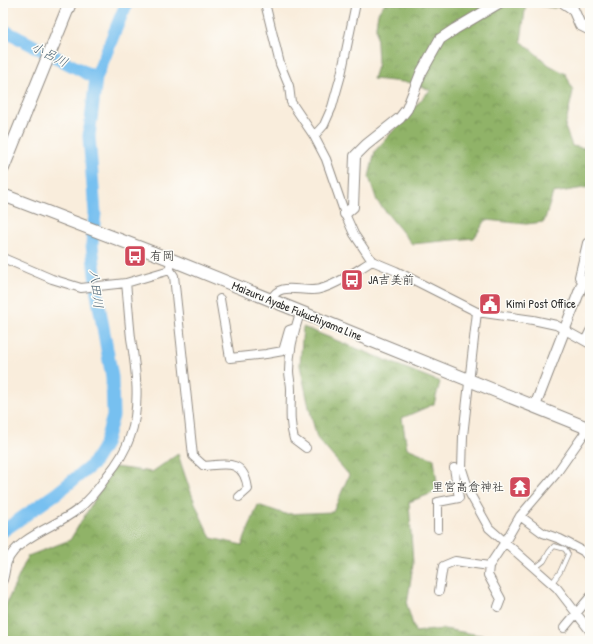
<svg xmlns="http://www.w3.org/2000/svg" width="593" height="644" viewBox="0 0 593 644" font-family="'Patrick Hand','Klee One',sans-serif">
	<defs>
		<pattern id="forest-crowns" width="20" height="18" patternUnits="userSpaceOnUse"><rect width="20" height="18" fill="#90b368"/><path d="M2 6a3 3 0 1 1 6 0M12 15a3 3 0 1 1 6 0" fill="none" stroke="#769256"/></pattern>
	</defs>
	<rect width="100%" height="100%" fill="#fdfcf7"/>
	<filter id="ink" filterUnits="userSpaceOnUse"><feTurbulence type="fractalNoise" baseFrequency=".025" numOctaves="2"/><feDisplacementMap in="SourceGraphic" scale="8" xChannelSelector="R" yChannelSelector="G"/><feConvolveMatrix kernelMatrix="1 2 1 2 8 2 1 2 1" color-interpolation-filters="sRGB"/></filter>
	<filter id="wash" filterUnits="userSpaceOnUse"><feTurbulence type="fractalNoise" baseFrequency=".012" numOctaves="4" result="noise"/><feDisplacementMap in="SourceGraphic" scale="16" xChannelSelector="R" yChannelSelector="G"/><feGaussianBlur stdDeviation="0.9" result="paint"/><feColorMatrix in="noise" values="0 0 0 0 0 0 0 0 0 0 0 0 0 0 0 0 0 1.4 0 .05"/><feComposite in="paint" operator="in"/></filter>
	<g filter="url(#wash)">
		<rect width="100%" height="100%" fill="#f9eddc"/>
		<path fill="url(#forest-crowns)" stroke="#5e6f4a" d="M385,3h180l-11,5 -28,-5 -5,38 28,24 17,9 7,17 -8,36 7,19 11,2 7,-4v43l-37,6 -9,29 -18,2 -40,-4 -12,18 -62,6 -35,-43 -8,-24 6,-26 55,-61 -17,-7 -40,-4 5,-16 -2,-37 2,-13z
			M303,327l137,55 -6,22 -32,14 5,30 27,11 4,32 -29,11 4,62 -6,41 8,27 29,-3 42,7 18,5h-501v-30l25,-55 42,-16 44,-73 38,5 26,-18c9,29 19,57 33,84l31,7 16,-40 27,9 48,-2 16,-37 -32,-37 -8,-31 -9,-42z"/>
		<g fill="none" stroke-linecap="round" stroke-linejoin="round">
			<path stroke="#77c0f0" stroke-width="13" d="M3,30l93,48
				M3,531l54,-38 35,-28 13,-21 8,-28 -1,-39 -15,-83 -5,-50 3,-31 -6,-77 7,-58 25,-62 6,-13"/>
		</g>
	</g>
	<g filter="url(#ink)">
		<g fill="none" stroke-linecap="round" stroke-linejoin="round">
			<g stroke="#928c84" stroke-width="5.5">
				<path id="service" d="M535,568l9,-7 5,-9 5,-6 11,3 3,5 -8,18 -8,11"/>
			</g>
			<g stroke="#928c84" stroke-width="10">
				<path id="minor" d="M265,3l15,61 9,22 2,16 23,34 12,23 19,55 9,20 18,27 24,10 81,41 56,8 23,5 34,19
					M314,136l10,-11 8,-18 9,-32 15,-72
					M3,258l49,21 29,9 45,-5 44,-13v-4
					M170,270l4,6 19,180 11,10c23,-2 40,-7 44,23l-9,8
					M583,282l-4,-5 8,-34 3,-2
					M220,299l10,59 36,-4 17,-3 6,-21 6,-2
					M271,300c7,-18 27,-9 42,-10 17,0 44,-20 59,-29
					M477,312l-14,124 -1,33 8,25 19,34 68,60 33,43
					M300,313c-6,18 -11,38 -11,58 0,6 2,12 2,18 0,18 -2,33 3,50l12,9
					M585,341l5,-10
					M520,516l23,17 17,6 23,12 7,8
					M438,529v-27l21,-4 -5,-30 8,1
					M3,580c2,-6 2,-12 4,-18 10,-25 50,-36 70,-52 12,-9 22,-22 30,-34 10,-12 18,-24 23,-39 11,-30 6,-68 1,-99 -2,-18 -3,-37 -5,-55
					M439,591l4,-25 12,-5 34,5
					M498,607l3,-8 -13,-24 1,-9 16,-24 15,-26 36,-42 28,-40 6,-9
					M564,628l26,-31"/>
			</g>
			<g stroke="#928c84" stroke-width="12">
				<path id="tertiary" d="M564,3l9,6 7,16 10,5
					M345,214l8,-7 2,-51 11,-11 34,-27 7,-9 14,-36 19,-34 15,-10 44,-26
					M535,406l48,-124 7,-6"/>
			</g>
			<g stroke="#928c84" stroke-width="14">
				<path id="primary" d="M3,168l67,-165
					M3,195l169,65 418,169"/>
			</g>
			<use href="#service" stroke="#fff" stroke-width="4"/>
			<use href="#minor" stroke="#fff" stroke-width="8"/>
			<use href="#tertiary" stroke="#fff" stroke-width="10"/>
			<use href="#primary" stroke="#fff" stroke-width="12"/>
		</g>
	</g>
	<defs>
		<g id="bus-square" transform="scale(1.15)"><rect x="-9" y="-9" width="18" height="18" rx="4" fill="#d1495b" stroke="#fdfcf7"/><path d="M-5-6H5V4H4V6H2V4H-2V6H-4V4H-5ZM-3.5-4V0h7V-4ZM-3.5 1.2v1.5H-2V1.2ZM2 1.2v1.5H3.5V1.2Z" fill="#fff"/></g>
		<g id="civic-square" transform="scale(1.15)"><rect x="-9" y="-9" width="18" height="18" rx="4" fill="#d1495b" stroke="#fdfcf7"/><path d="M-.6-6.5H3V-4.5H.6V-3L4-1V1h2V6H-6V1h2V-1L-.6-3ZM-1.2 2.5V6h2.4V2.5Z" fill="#fff"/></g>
		<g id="temple-square" transform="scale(1.15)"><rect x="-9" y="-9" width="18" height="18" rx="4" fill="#d1495b" stroke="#fdfcf7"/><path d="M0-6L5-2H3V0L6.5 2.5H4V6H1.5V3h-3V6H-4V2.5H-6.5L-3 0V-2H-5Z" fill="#fff"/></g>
	</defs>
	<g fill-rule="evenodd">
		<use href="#bus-square" x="135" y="256"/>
		<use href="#bus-square" x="352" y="280"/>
		<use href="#civic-square" x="490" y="304"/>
		<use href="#temple-square" x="520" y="487"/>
	</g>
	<g text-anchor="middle" stroke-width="3" stroke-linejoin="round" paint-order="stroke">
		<g font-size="12" fill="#2b2b2b" stroke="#fdfcf7" text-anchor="start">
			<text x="150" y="260">有岡</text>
			<text x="368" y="284">JA吉美前</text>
			<text x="506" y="308">Kimi Post Office</text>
			<text x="504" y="491" text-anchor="end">里宮高倉神社</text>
		</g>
		<g font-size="12" fill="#2b2b2b" stroke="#fdfcf7">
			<text transform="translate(297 311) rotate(22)" y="4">Maizuru Ayabe Fukuchiyama Line</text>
		</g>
		<g font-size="13" font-style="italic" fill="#465f70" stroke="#fdfcf7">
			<text transform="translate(50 54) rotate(27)" y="5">小呂川</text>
			<text transform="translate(97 289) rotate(83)" y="5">八田川</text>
		</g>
	</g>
	<rect width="593" height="644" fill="none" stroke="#fdfcf7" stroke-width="16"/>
</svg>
